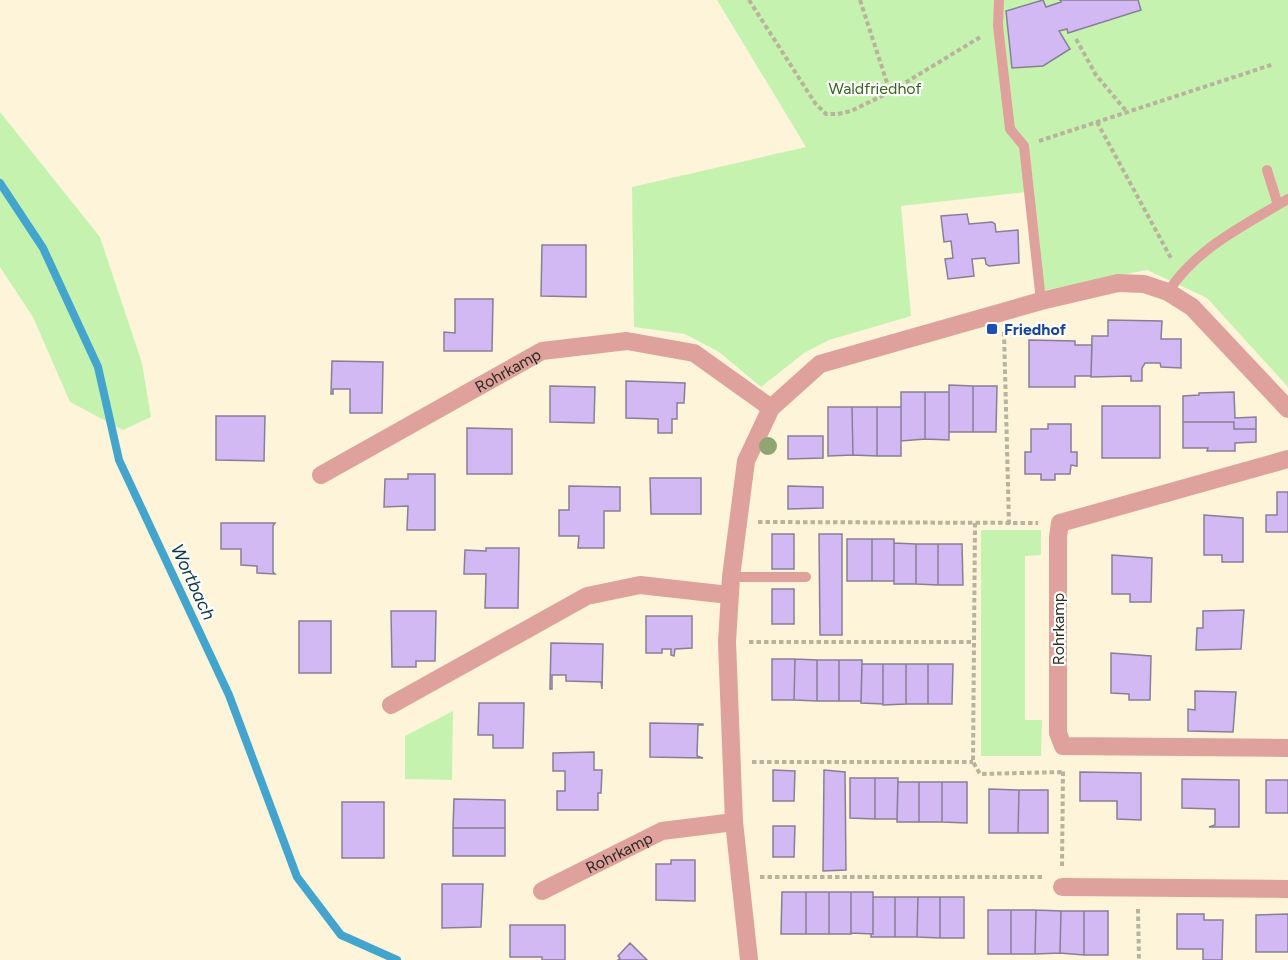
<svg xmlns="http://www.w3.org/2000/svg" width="1288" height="960" viewBox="0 0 1288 960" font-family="Figtree,sans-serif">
	<rect width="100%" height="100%" fill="#fdf4d9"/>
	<path fill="#c5f3af" d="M717,0h571v387l-81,-89 -60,-28 -106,21 -14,-99 -126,14 10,110 -82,24 -25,13 -43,34 -42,-35 -34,-18 -51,-7 -2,-140 174,-40z
		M0,112l100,125 42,126 9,54 -28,13 -53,-28 -37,-85 -33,-50z
		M981,530h60v25l-16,1v164h17l-1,36h-60z
		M453,711l-1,69 -47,-1v-43z"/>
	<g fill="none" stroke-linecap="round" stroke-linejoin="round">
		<path stroke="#43a5cd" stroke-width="8" d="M0,183l43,65 55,119 21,93 110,235 68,182 44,58 56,25"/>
	</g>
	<path fill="#d2b9f4" stroke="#887f96" stroke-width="1.5" d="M1043,0l3,7 15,-5 -1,-2h78l3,10 -73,23 -1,-4 -8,2 11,18 -27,17 -31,2 -6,-57z
		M967,214l2,10 23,-2 3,2 1,8 22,-2 1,33 -30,3 -3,-2 -1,-6 -13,1 2,17 -26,3 -3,-20 8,-1 -2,-17 -7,1 -3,-26z
		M542,245h44v52l-45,-1z
		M455,299h38l-1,52h-48v-19l11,1z
		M1108,320l54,1 -1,18h20v29l-20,-1 -1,-4h-15l-3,5v13h-11v-5l-40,1 1,-41h16z
		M1029,340l46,1v4h17l-1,31h-16v11h-46z
		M332,361l51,1 -1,51h-32v-24h-17v5h-2z
		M626,381l59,2 -1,20h-7v16h-5v14h-14v-14l-32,-1z
		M949,385l24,1v46h-24z
		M550,386l45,1 -1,36 -44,-1z
		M973,386h24l-1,46h-23z
		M901,392h24v47l-24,2z
		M925,392h24v48l-24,-1z
		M1234,392l1,26 21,-1v12h-22v-7h-51v-26l16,-1v-2z
		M1102,406h58v52h-58z
		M828,407h24l1,48 -25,1z
		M852,407h25v49l-24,-1z
		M877,407h24v49h-24z
		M216,416h49l-1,45 -48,-1z
		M1183,422h51v7h22v13l-21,1v8h-28l1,-3h-25z
		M1048,424h23v28h6v14l-6,-1 -1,9h-15v6h-14v-6h-16v-22h6v-23h17z
		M467,428l45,1v45h-45z
		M788,436h35v22l-35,1z
		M408,474h27v56h-28l1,-24 -24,1 1,-28h23z
		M650,478h51v36h-50z
		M569,486l51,1v24h-16v37h-26l1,-12h-20v-26h10z
		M788,486l35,1v21l-35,1z
		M1277,492h11v40h-22v-17h11z
		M1204,515l39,3v44h-21v-7h-18z
		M221,523h54l-2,3v46l2,2 -18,-1v-7l-16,-1v-16h-20z
		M772,534h22v35h-22z
		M819,534h23v101h-22z
		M847,539h25v42h-25z
		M872,539h22v42h-22z
		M894,543l22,1v40h-22z
		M916,544h22v41l-22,-1z
		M938,544h24l1,41h-25z
		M486,548h33l-1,60h-33l1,-34h-22l1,-24 21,1z
		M1112,555l40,3 -1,44h-21v-8h-18z
		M772,589h22v35h-22z
		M1244,610l-3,39 -45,1 1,-22h6v-17z
		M391,611h45l-1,50h-19v6h-24z
		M646,616h46v32l-17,1 -1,7 -3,-1v-6h-9v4h-16z
		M299,621h32v52h-32z
		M551,643l52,1 -1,45 -1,-7 -35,-1v-6h-14v14h-2z
		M1111,653l40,3 -1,44h-21v-6l-18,-1z
		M772,659h23l-1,41h-22z
		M795,659l22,1v41l-23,-1z
		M817,660h22v41h-22z
		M839,660h23l-1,41h-22z
		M862,664h21v40l-22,-1z
		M883,664h23v40l-23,1z
		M906,664h22v40h-22z
		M928,664h25l-1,40h-24z
		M1195,691l41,1 -3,40 -45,-1v-22l7,1z
		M479,703h45l-1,45h-30v-13h-15z
		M650,723l53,1v1h-5l-1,31 6,2 -53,-1z
		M594,752v18h8l-1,23h-3v17h-41v-19h8v-20h-12v-18z
		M773,770l22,1 -1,30h-21z
		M824,770l21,2 1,98 -23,1z
		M1080,772l61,1v47l-24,-1v-18h-37z
		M850,778h25v41l-25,-1z
		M875,778h23l-1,41h-22z
		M1182,779l57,1v47h-30l6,-2v-16l-33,-1z
		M1266,780h22v33h-22z
		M898,782h21v40h-22z
		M919,782h23v40h-23z
		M942,782h25v41l-25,-1z
		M989,789l30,1 -1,43h-29z
		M1019,790h29v43h-30z
		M454,799l51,1v28h-52z
		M342,802h42v56h-42z
		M773,826h22l-1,31h-21z
		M453,828h52v28h-52z
		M671,860h24v41l-39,-1v-36h15z
		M442,884h41l-2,43 -39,1z
		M782,892h24v42h-25z
		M806,892h23v42h-23z
		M829,892h22v42h-22z
		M851,892h22v42l-22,-1z
		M873,897h22v40h-24v-3h2z
		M895,897h23l-1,40h-22z
		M918,897h22v41l-23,-1z
		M940,897h24v41h-24z
		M988,910h23v44h-23z
		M1011,910h25l-1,44h-24z
		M1036,910l25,1 -1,42 -25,1z
		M1061,911h23v44l-24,-2z
		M1084,911h24v44h-24z
		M1177,914h27v6h19l-1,40h-19v-11h-26z
		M1288,914v38h-32v-37z
		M510,925h55v35h-23v-3h-32z
		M630,943l17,17h-29l2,-2 -2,-2z"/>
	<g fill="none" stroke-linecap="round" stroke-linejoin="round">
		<path stroke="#b9b29d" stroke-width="4" stroke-dasharray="4.5 3" stroke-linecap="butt" d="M749,0l66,103 11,11h12l13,-3 39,-19 92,-56
			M860,0l30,92
			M1076,39l20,36 31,37
			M1097,122l75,138
			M1039,141l235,-77
			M1004,332l5,192
			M758,522l280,1
			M975,523l-2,239 7,12 83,-2
			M749,642h224
			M752,762h221
			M1062,866l1,-95
			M760,877h284
			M1138,909l1,51"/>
		<path stroke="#dfa19c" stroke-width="10" d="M999,0l-1,26 12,103 14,17 17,155
			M1267,170l11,35
			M1168,292c28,-44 77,-67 120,-93
			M731,577h75"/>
		<g stroke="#dfa19c" stroke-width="18">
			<path d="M1288,459l-228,64 -2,14v196l5,13 225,2"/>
			<path id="s1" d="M321,475l221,-124 85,-10 67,12 77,55"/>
			<path d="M391,705l196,-109 53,-11 89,10"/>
			<path d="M1062,887l226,2"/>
			<path id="s2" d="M542,891l120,-60 72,-9"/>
			<path d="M749,960l-15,-138 -7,-180 4,-65 15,-116 25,-53 49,-44 221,-63 77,-18 26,1 24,8 24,15 96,102"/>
		</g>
	</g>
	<circle fill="#91a573" cx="768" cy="446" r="9"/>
	<rect fill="#1a4fb4" stroke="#fff" stroke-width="2" x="986" y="323" width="12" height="12" rx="3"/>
	<g text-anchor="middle" stroke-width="4.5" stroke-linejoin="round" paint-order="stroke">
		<g font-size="16" fill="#39641f" stroke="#fff">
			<text x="875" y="94">Waldfriedhof</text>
		</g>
		<g font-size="16" font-weight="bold" fill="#164399" stroke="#fff" text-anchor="start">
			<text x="1004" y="335">Friedhof</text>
		</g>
		<g font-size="16" fill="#2e2b20" stroke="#fff">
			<text dy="6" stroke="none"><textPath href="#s1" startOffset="214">Rohrkamp</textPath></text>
			<text transform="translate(1058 629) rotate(-90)" y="6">Rohrkamp</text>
			<text dy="6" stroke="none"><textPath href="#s2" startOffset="86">Rohrkamp</textPath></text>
		</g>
		<g font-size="18" font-style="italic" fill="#0b3748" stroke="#fff">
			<text transform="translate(193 582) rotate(65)" y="6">Wortbach</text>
		</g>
	</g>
</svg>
